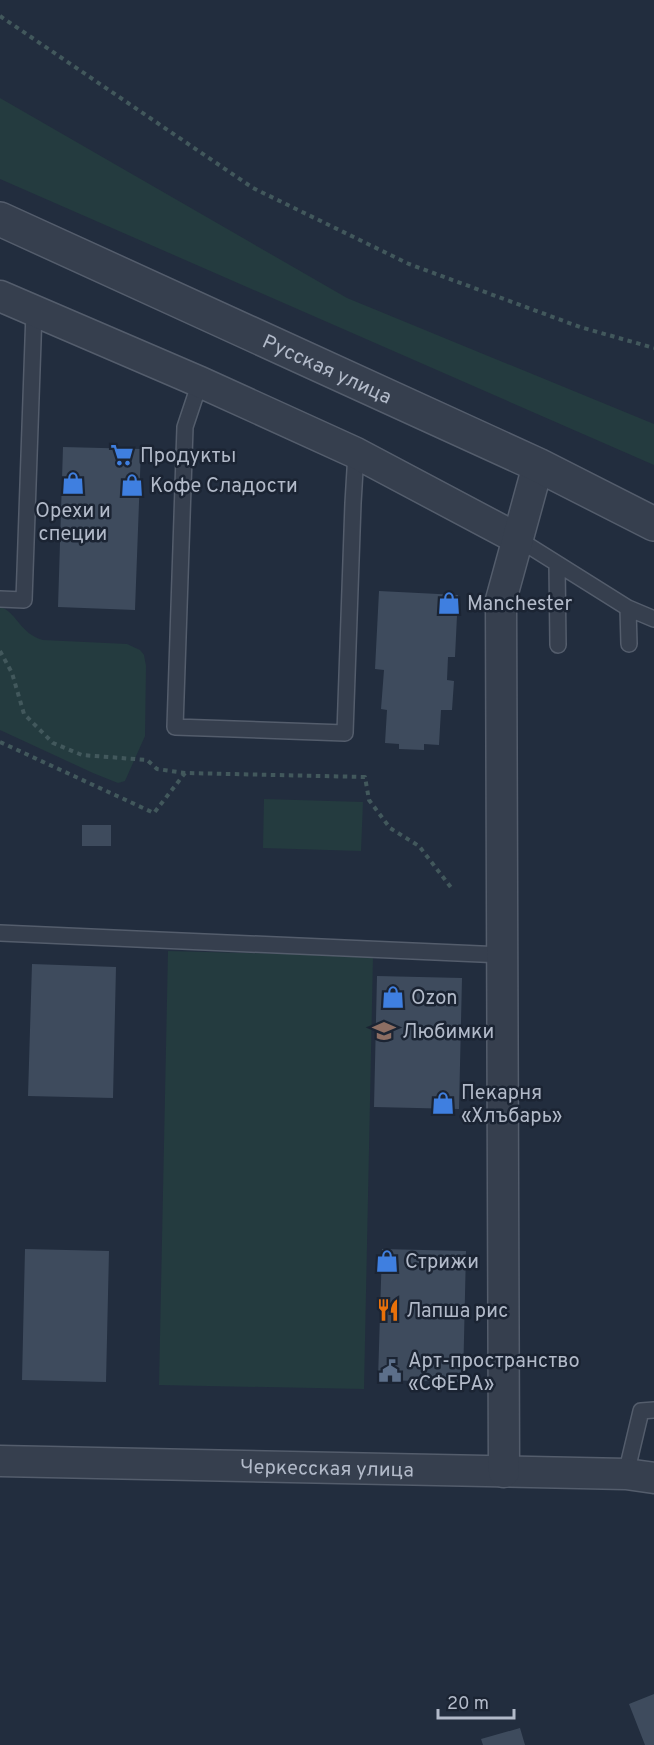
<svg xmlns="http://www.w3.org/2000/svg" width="654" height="1745" viewBox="0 0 654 1745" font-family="Overpass,sans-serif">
	<rect width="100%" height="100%" fill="#222d3e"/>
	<path fill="#243b3f" d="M0,98l347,200 307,126v41l-654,-286z
		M0,607c16,4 20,27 43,33l84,4 13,6 4,5 2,11 -1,70 -20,45 -7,2 -25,-10 -93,-43z
		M264,799l99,3 -2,49 -98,-3z
		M168,951l205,5 -9,433 -205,-4z"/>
	<path fill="#3e4b5d" d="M63,447l78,2 -6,161 -77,-3z
		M379,591l79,4 -3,62h-7l-1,23 7,1 -2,29h-11l-2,35 -15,-1v6l-25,-1v-5l-14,-1 2,-33 -6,-1 3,-39 -9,-1z
		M82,825h29v21h-29z
		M32,964l84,3 -3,131 -85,-2z
		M377,976l85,2 -3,131 -85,-2z
		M25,1249l84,2 -3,131 -84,-2z
		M382,1249l84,2 -3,131 -85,-2z
		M654,1694v51h-9l-16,-41z
		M520,1728l5,17h-42l-2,-6z"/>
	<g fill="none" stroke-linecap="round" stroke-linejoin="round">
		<g stroke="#545d6c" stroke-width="18">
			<path id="service" d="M200,382l-15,45 -10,300 170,6 8,-230 3,-50
				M518,539l110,69 26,11
				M557,564l1,81
				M0,599l24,1 10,-288
				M628,608l1,36
				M0,933l503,22
				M626,1474l15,-63 13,-1"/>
		</g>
		<g stroke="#545d6c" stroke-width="33">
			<g id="minor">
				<path d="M0,296l200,86 156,71 162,86"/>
				<path id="s1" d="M0,1461l626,13 28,4"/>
				<path d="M504,1472l-3,-872 37,-135"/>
			</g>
		</g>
		<g stroke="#545d6c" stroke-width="36">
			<g id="tertiary">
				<path id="s2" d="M0,219l538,246 116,59"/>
			</g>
		</g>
		<path stroke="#42585c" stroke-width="4" stroke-dasharray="4.5 4.5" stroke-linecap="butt" d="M0,16l253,172 156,76 171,63 74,21
			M0,651l12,22 12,41 29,29 29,12 65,5 10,9 28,4
			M0,742l154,71 31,-40 180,4 4,23 21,28 29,18 34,44"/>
		<use href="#service" stroke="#363f4e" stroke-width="15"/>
		<use href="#minor" stroke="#363f4e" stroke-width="30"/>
		<use href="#tertiary" stroke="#363f4e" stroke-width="33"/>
	</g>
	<defs>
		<g id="supermarket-bare" transform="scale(1.8)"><path d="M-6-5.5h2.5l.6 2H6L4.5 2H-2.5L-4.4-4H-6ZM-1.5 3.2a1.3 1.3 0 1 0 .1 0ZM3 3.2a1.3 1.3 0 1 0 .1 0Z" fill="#3f7fe0" stroke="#1b2433" stroke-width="2.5" paint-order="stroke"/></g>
		<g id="shop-bare" transform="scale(1.8)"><path d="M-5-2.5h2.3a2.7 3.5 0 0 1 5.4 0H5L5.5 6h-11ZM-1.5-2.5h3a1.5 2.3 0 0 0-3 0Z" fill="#3f7fe0" stroke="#1b2433" stroke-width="2.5" paint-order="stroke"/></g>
		<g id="school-bare" transform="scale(1.8)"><path d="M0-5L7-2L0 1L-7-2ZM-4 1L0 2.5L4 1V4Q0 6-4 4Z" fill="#8d6e63" stroke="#1b2433" stroke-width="2.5" paint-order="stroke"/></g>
		<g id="restaurant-bare" transform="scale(1.8)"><path d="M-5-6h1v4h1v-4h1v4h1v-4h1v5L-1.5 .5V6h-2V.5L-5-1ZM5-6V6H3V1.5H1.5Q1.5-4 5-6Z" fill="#e8710a" stroke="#1b2433" stroke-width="2.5" paint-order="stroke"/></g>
		<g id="civic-bare" transform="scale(1.8)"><path d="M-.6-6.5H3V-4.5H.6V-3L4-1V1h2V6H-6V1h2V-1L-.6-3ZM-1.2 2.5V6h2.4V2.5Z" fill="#5c6f8a" stroke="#1b2433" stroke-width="2.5" paint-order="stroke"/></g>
	</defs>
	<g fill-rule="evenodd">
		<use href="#supermarket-bare" x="122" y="455"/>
		<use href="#shop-bare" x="73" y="483"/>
		<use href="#shop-bare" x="132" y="485"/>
		<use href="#shop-bare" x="449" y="603"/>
		<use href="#shop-bare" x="393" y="997"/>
		<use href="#school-bare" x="384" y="1031"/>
		<use href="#shop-bare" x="443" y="1103"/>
		<use href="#shop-bare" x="387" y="1261"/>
		<use href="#restaurant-bare" x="388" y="1310"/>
		<use href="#civic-bare" x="390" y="1371"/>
	</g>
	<g text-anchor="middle" stroke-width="5" stroke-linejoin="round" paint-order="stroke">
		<g font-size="20" fill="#b2bac9" stroke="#1b2433">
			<text dy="7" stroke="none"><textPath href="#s2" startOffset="360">Русская улица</textPath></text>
			<text dy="7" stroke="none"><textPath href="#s1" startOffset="327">Черкесская улица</textPath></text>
		</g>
		<g font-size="20" fill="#b2bac9" stroke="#1b2433" text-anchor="start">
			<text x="140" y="462">Продукты</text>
			<text x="150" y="492">Кофе Сладости</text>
			<text x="73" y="517" text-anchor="middle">Орехи и<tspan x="73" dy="23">специи</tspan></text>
			<text x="467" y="610">Manchester</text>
			<text x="411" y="1004">Ozon</text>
			<text x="402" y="1038">Любимки</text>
			<text x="461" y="1099">Пекарня<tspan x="461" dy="23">«Хлъбарь»</tspan></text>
			<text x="405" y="1268">Стрижи</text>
			<text x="406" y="1317">Лапша рис</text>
			<text x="408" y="1367">Арт-пространство<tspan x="408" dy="23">«СФЕРА»</tspan></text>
		</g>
	</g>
	<path d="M438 1709v9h76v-9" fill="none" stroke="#b2bac9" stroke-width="3"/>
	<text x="447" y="1709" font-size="18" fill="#b2bac9" stroke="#1b2433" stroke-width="4.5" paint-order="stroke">20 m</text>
</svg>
